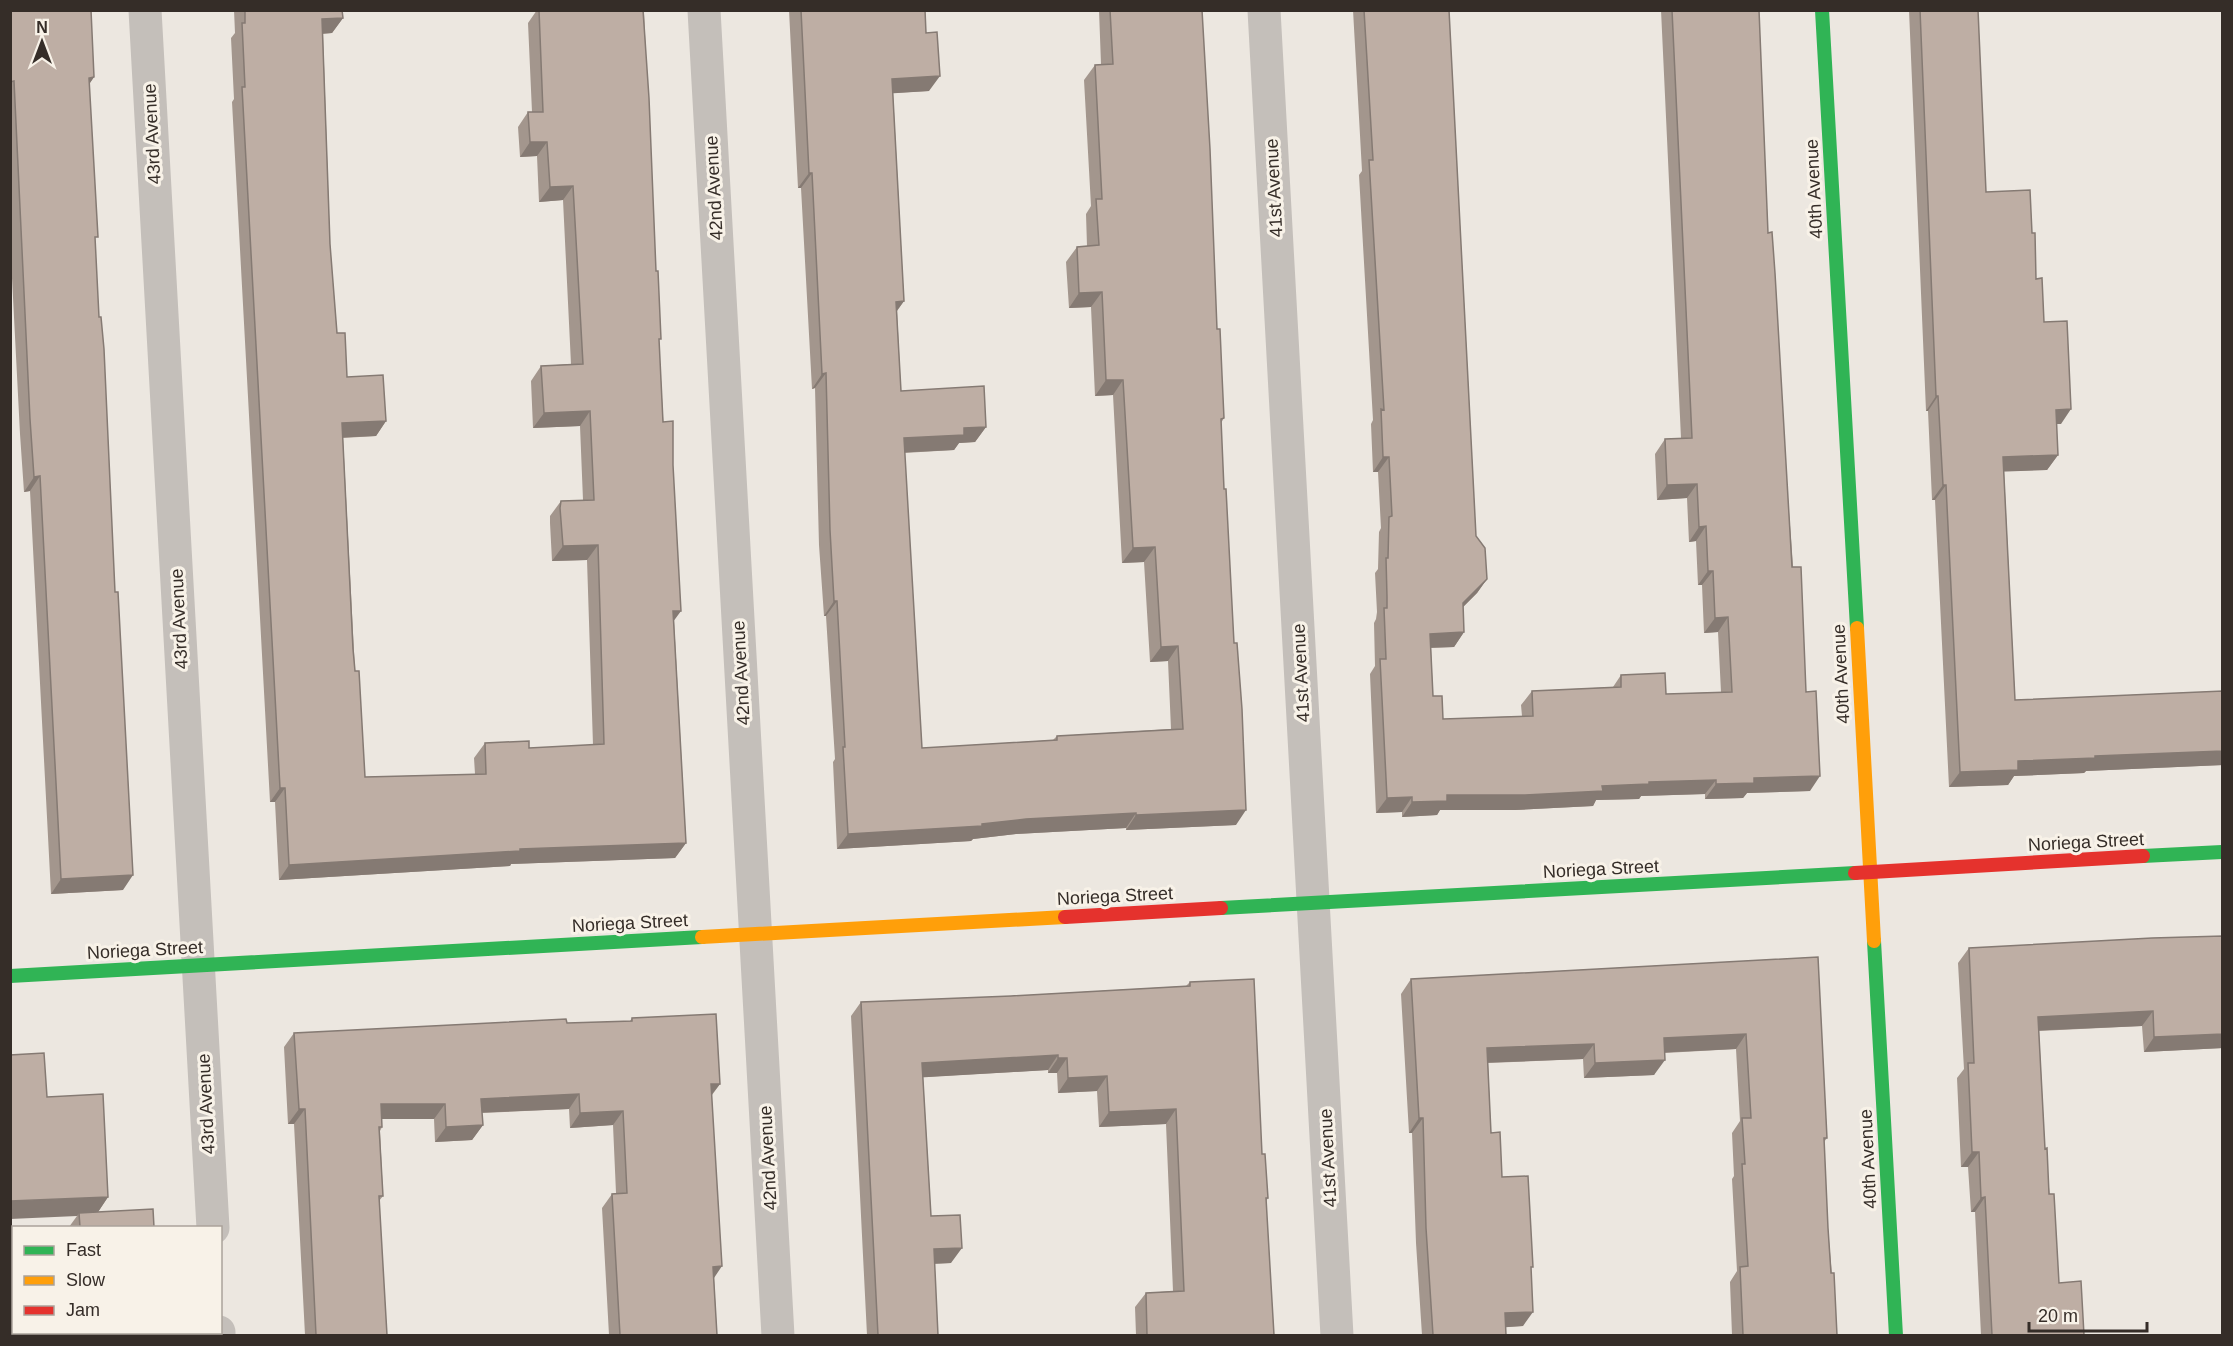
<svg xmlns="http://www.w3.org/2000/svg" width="2233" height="1346" viewBox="0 0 2233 1346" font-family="Arial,sans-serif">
	<rect width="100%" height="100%" fill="#ece7e0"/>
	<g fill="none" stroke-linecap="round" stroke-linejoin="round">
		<path stroke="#c4bfba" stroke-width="33" d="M145,10l68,1218
			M704,10l74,1326
			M1264,10l73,1326
			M219,1332v4"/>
		<path stroke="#30b455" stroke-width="14" d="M1822,10l35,618
			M2143,856l79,-4
			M1221,908l634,-35
			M1874,941l22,395
			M10,976l692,-39"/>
		<path stroke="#ff9f0a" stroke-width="14" d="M1857,628l17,313
			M702,937l363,-20"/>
		<path stroke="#e5322d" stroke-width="14" d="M1855,873l288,-17
			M1065,917l156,-9"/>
	</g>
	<path fill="#a3968d" d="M10,10l84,67 -5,7 6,157 28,649 -72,4 -21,-403 -6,1 -4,-58 -10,-195z
		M234,10h108l1,8 -11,15 -9,1 7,210 7,89 10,44 39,44 -10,15 -33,2 12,233 10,106 110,-3 -1,-16 11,-15 44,5 64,-3 -6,-185 -35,1 -2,-38v-7l11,-15 22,-1 -3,-74 -47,2 -2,-47 10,-15 30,-2 -8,-164 -24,2 -2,-46 -17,1 -2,-30 10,-15h4l-4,-89 9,-13h108l-1,2 15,330 27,501 -11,15 -164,6 -1,2 -231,14 -4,-78h-5l-38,-700 2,-3 -3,-61 4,-5z
		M789,10h136l4,81 -36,2 11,208 -7,10 4,80 85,36 -11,15 -16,1 -5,7 -50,3 18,295 131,-8 4,-4 114,-7 -3,-68 -18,1 -6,-100 -22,1 -9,-168 -18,1 -4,-89 -22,1 -3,-46 11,-15 10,-1 -1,-32 5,-8 -7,-126 11,-15 6,-1 -2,-54h103l15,319 7,89 -3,5 15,402 -110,5v-2l-110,6 -43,5 -2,2 -134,8 -4,-87 2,-3 -9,-143h-2l-5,-71 -4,-157 -3,1 -11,-201h-3z
		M1353,10h96l27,526 11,43 -10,14 -14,14 1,25 -10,15 -23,1 2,48 10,23 79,-3 -1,-11 11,-14 81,-4 8,-12 45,19 55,-2 -3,-60 -14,1 -2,-48h-4l-2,-44 -7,1 -2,-44 -30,2 -2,-46 10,-15 16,-1 -20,-428h98l9,223 42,558 -63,2 -4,5 -38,1v-5l-64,2 -2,3 -43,1 -3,6 -78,4h-75l-3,5 -35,2v-5l-26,1 -6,-139 5,-8 -1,-43 2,-4 1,-7 -2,-39 3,-4 1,-37 2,-4 -3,-56h-5l-2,-48 2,-4 -14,-245 3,-4z
		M1909,10h69l8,182 46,41 4,46 25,145h-5l2,31 -11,15 -43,1 11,229 208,-9v74l-137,6 -2,2 -70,3 -6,9 -59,2 -14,-287h-3l-4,-89h-2z
		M2223,936v112l-79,4 -2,-26 -103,5 6,118 14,134 25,52h-103l-6,-123h-4l-3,-45h-7l-4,-89 7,-9 -6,-106 11,-15z
		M1818,957l9,181 -3,4 4,86 9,107h-105l-2,-53 7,-11 -5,-92 2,-3 -2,-43 8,-12 -4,-72 -71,4 -11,22 -70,3 -1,-19 -95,4 3,70 11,44 29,93 -8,56 -18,1 1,8h-84l-6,-92 -4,-110h-3l-8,-139 10,-15z
		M1190,982l72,172 6,44 -2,3 8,134h-138l-1,-28 11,-14 27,-2 -7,-167 -67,3 -2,-36 -39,2 -1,-20h-9v-3l-125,7 8,139 20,47 -17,1 4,71h-71l-16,-319 10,-14 150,-6 175,-10z
		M632,1018l88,66 -8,11 2,183 3,57h-108l-7,-127 10,-14 4,-1 -3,-68 -43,3 -1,-19 -87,4 1,12 -11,15 -37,2 -1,-23h-52v8l-2,4 3,65 -4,5 8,134h-82l-11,-211h-6l-4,-77 10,-14 336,-12z
		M47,1097l61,100 -10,15 56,15h-85l8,-11z
		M41,1332h117v3h-116z"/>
	<path fill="#857a73" d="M343,18l-11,15 -20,1 10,-15z
		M940,76l-11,15 -47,3 10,-15z
		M94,77l-10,15 5,-14z
		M530,142h17l-10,14 -17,1z
		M809,173h3l-11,15h-3z
		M573,186l-10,14 -24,2 11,-15z
		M1102,292l-11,15 -22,1 10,-15z
		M904,301l-11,15 3,-14z
		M826,373l-11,15 -3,1 10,-15z
		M1106,380h17l-10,15 -18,1z
		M1936,396h2l-10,15h-2z
		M2071,409l-10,15h-15l10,-14z
		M590,411l-10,15 -47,2 11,-15z
		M386,421l-10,15 -45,2 11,-15z
		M986,427l-11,15 -16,1 -5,7 -61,3 11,-15 60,-10z
		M2058,455l-11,15 -54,2 10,-15z
		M1383,457h6l-11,15h-5z
		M40,476l-10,15 -6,1 10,-15z
		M1697,484l-10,14 -30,2 10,-15z
		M1943,485h3l-11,15h-3z
		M1706,526l-10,15 -7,1 10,-15z
		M598,545l-11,15 -35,1 11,-15z
		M1155,547l-11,15 -22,1 11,-15z
		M1708,571h5l-11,14h-4z
		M1487,579l-10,14 -25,25 11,-15z
		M834,601h3l-11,15h-2z
		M673,611h8l-11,15z
		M1728,617l-10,15 -14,1 11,-15z
		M1464,632l-10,15 -35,1 11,-14z
		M1178,646l-10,15 -18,1 11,-15z
		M2223,751v14l-137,6 -2,2 -70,3 -6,9 -59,2 11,-15 58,-11 77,-5z
		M1820,776l-10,15 -63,2 -4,5 -38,1 11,-15 38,-6z
		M1716,780l-11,14 -64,2 -2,3 -43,1 -3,6 -78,4h-75l-3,5 -35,2 10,-15 35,-7 202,-13z
		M280,788h5l-10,14h-5z
		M1412,797l-10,15 -26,1 11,-15z
		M1246,810l-10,15 -110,5 10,-15z
		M1136,813l-10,15 -110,6 -43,5 -2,2 -134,8 11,-15 134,-10 44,-5z
		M686,843l-11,15 -164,6 -1,2 -231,14 10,-15 231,-16z
		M133,875l-10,15 -72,4 10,-15z
		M2153,1011l-11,15 -114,5 10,-14z
		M1746,1034l-10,15 -83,4 11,-15z
		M2223,1034v14l-79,4 10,-15z
		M1594,1044l-11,15 -106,4 10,-15z
		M1058,1055l-10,15 -136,8 10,-15z
		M1058,1058h9l-10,15h-9z
		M1665,1060l-11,15 -70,3 11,-15z
		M1107,1076l-10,15 -39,2 10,-15z
		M711,1084h9l-11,14z
		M579,1094l-10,15 -98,4 10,-14z
		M381,1104h64l-11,15h-63z
		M299,1109h6l-11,15h-6z
		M1176,1109l-10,15 -67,3 10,-15z
		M623,1111l-10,14 -43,3 10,-15z
		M1419,1118h4l-11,15h-3z
		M483,1125l-11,15 -37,2 11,-15z
		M1972,1152h7l-11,15h-7z
		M108,1197l-12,18 -17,-2 -2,3 -67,3v-18z
		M1985,1197l-10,15h-4l10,-14z
		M962,1248l-11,15 -28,1 11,-15z
		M722,1266l-10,15 1,-14z
		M1533,1312l-10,14 -29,2 11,-15z"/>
	<path fill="#beaea4" stroke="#857a73" stroke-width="1.5" d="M10,10h81l3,67 -5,1 9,159h-3l4,80h2l3,32 11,243h3l15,283 -72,4 -21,-403 -6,1 -4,-58 -16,-338 -4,1z
		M245,10h97l1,8 -21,1 8,225 7,89h8l2,44 36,-2 3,46 -44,2 11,226 2,22h4l6,106 121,-3 -1,-31 44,-2v7l75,-4 -6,-199 -35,1 -3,-38 1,-7 33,-1 -4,-89 -46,2 -3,-47 42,-2 -10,-178 -23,1 -3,-45h-17l-2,-30h15l-4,-102h104l6,88 7,173h2l3,68h-2l4,83 10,-1v44l8,146h-8l13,232 -166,6v2l-231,14 -4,-77h-5l-38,-701h3l-3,-64h3z
		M801,10h124l1,23 11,-1 3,44 -48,3 12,222 -8,1 5,89 83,-5 2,41 -22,1v7l-60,3 18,310 135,-8v-4l126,-7 -5,-83 -17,1 -6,-100 -22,1 -10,-168h-17l-4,-88 -23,1 -2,-46 22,-2 -3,-46h6l-7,-134 18,-1 -3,-54h92l8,139 7,180h3l2,46 2,43 -3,1 3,70h2l8,154h3l5,66 4,101 -110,5v-2l-110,6 -44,5v2l-134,8 -5,-87h2l-8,-146h-3l-4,-71 -4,-157 -4,1 -10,-201h-3z
		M1364,10h85l27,526 9,12 2,31 -24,24 1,29 -34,2 3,62h9l1,23 90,-3 -1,-25 89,-4v-12l44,-2 1,21 66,-2 -4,-75 -13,1 -2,-47h-5l-2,-45 -7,1 -2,-43 -30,1 -2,-46 27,-1 -20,-428h87l9,223 4,-1 3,41 17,294h9l5,125 10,-1 4,85 -66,2v5l-38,1v-4l-67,2v2l-47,2 1,5 -78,4h-78v6l-35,1v-5l-25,1 -7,-139h6l-2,-51h3v-11l-1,-39h2l1,-41 3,-1 -3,-59h-6l-2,-48 3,1 -15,-250h4z
		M1920,10h58l8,182 44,-2 2,43h3l1,46 6,-1 2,44 23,-1 4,88 -15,1 2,45 -55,2 12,243 208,-9v60l-128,5v2l-77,3v9l-58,2 -14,-287h-3l-5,-89h-2z
		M2223,936v98l-69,3 -1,-26 -115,6 7,132 2,-1 2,46h5l5,89 22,-2 3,54h-92l-7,-138 -4,1 -2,-46h-7l-4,-89h6l-5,-115 183,-10z
		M1818,957l9,181h-3l4,90 3,45h3l3,62h-94l-3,-68 8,-1 -6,-102h3l-3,-46h9l-5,-84 -82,4 1,22 -70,3 -1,-19 -107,4 4,85 9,-1 2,45 26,-1 5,91h-2l2,45 -28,1 1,22h-73l-7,-107 -3,-110h-4l-8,-139z
		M1254,979l8,175h3l3,44h-2l5,86 3,51h-127l-1,-42 38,-2 -8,-182 -67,3 -2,-36 -39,2 -1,-20h-9v-3l-136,8 9,153 29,-1 2,33 -28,1 4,86h-60l-17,-333 150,-6 179,-10v-4z
		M716,1014l4,70h-9l11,182 -9,1 4,68h-97l-8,-141 15,-1 -4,-82 -43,2 -1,-19 -98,5 2,26 -37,2 -1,-23h-64l1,23h-3l4,69h-4l8,139h-71l-11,-226h-6l-5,-76 272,-14 1,4 65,-2v-3z
		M44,1053l3,44 56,-3 5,103 -98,4v-146z
		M153,1209l1,18h-74l-1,-14z
		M53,1332h105v3h-105z"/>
	<g text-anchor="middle" stroke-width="6" stroke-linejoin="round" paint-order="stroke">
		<g font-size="18" fill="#352d28" stroke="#f8f2e8">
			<text transform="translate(152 134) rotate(-93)" y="6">43rd Avenue</text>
			<text transform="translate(714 188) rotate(-93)" y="6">42nd Avenue</text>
			<text transform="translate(1274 188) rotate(-93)" y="6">41st Avenue</text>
			<text transform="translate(1814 189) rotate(-93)" y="6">40th Avenue</text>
			<text transform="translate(179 619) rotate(-93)" y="6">43rd Avenue</text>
			<text transform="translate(741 673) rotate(-93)" y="6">42nd Avenue</text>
			<text transform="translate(1301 673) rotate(-93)" y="6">41st Avenue</text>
			<text transform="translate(1841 674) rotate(-93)" y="6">40th Avenue</text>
			<text transform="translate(2086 842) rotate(-3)" y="6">Noriega Street</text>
			<text transform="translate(1601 869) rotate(-3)" y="6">Noriega Street</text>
			<text transform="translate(1115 896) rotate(-3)" y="6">Noriega Street</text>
			<text transform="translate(630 923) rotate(-3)" y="6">Noriega Street</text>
			<text transform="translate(145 950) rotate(-3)" y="6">Noriega Street</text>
			<text transform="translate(206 1104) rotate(-93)" y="6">43rd Avenue</text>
			<text transform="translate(768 1158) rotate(-93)" y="6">42nd Avenue</text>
			<text transform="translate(1328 1158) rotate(-93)" y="6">41st Avenue</text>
			<text transform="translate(1868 1159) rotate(-93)" y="6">40th Avenue</text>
		</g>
	</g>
	<rect width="2233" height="1346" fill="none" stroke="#352d28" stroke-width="24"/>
	<rect x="12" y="1226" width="210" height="108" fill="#f8f2e8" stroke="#aaa39b" stroke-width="1.5"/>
	<rect x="24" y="1246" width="30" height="9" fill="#30b455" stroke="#aaa39b" stroke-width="1.5"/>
	<text x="66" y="1256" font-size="18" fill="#352d28">Fast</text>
	<rect x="24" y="1276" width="30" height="9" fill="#ff9f0a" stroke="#aaa39b" stroke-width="1.5"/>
	<text x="66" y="1286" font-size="18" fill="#352d28">Slow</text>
	<rect x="24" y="1306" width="30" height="9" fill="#e5322d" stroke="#aaa39b" stroke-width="1.5"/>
	<text x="66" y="1316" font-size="18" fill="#352d28">Jam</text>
	<g transform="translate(42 42)" stroke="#f8f2e8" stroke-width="4.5" paint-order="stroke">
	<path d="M0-4.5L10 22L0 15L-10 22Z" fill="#352d28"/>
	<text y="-9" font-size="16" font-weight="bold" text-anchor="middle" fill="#352d28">N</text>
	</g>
	<path d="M2029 1322v9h118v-9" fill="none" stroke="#352d28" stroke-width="3"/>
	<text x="2038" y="1322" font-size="18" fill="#352d28" stroke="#f8f2e8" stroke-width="4.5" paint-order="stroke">20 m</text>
</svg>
